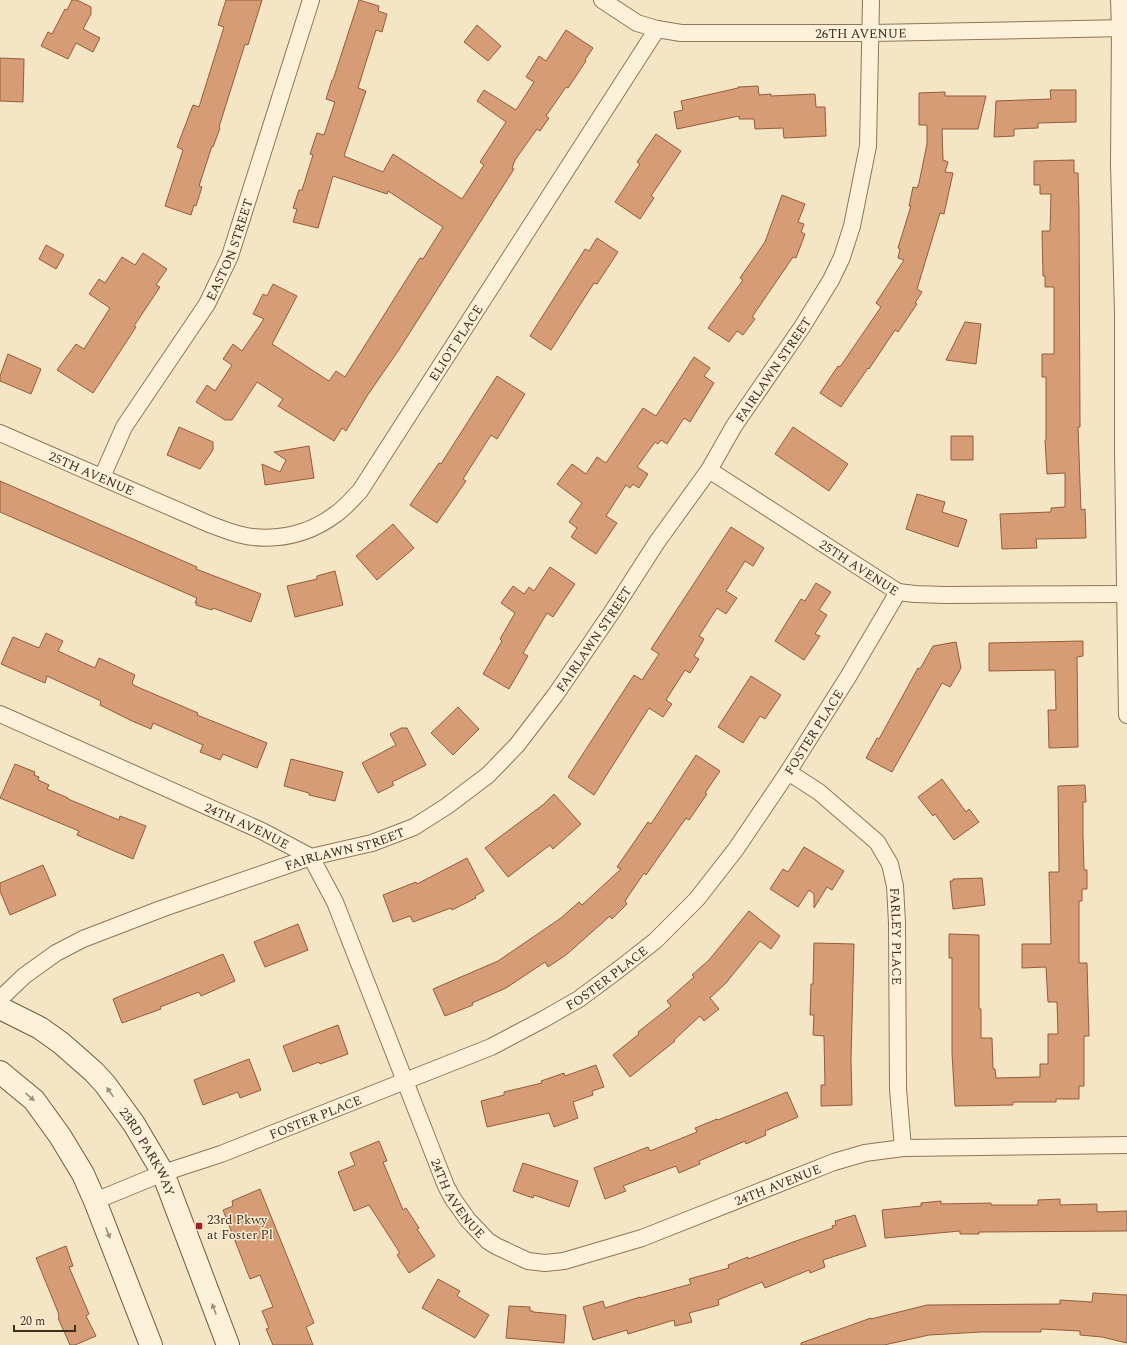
<svg xmlns="http://www.w3.org/2000/svg" width="1127" height="1345" viewBox="0 0 1127 1345" font-family="Spectral,serif">
	<rect width="100%" height="100%" fill="#f4e5c4"/>
	<path fill="#d69c75" stroke="#945c3a" d="M72,0h5l14,7v7l-8,15 17,9 -7,14 -17,-9 -8,16 -27,-13 7,-14 4,2 13,-25 2,1z
		M226,0h36l-14,45 -3,-1 -26,83 1,1 -7,19 -1,-1 -13,40 3,1 -6,19 -2,-1 -3,10 -26,-9 18,-56 -6,-3 16,-42 6,2 25,-80 -6,-2z
		M359,0l20,6 -1,5 9,3 -5,18 -6,-2 -18,58 8,3 -22,65 39,16 10,-18 69,45 22,-34 -4,-3 26,-40 -29,-21 7,-11 32,20 18,-28 -8,-5 13,-21 7,5 20,-31 27,18 -8,12 1,1 -18,27 -2,-1 -20,29 3,2 -9,13 -3,-2 -22,31 -3,8 2,1 -116,182 -31,45 -21,35 -4,-3 -8,13 -56,-35 5,-7 -26,-17 -25,38h-7l-29,-18 11,-17 8,6 17,-26 -9,-6 10,-15 9,7 22,-32 -11,-5 10,-20 4,2 6,-12 24,12 -25,48 57,37 7,-10 9,6 75,-119 3,1 20,-32 -55,-36 -1,3 -54,-18 -15,52 -25,-6 4,-13 -4,-1 6,-18h3l11,-35 -3,-1 7,-21 7,2 11,-33 -9,-3 6,-19h1z
		M477,25l24,21 -13,15 -24,-19z
		M0,58l24,1 -1,43 -23,-1z
		M758,86l1,9 12,-1v2l44,-2 1,13h9l1,29 -42,2 -1,-10 -28,1 -1,-10h-15v-3l-62,13 -3,-17 9,-2 -2,-9 57,-13v-1z
		M1050,90h26v32l-38,1v5l-24,1v7l-20,1 2,-36 55,-2z
		M945,92v4h41l-8,33h-36l1,31 5,2 -3,10 8,1 -9,41 -4,-1 -23,76 5,3 -7,11 2,1 -19,28 -3,-2 -26,39 -1,-1 -27,39 -21,-14 18,-27 2,1 41,-60 -5,-4 28,-43 -6,-2 2,-9 -2,-1 13,-42h-2l4,-19 4,1 2,-5 8,-39v-19h-8v-32z
		M656,134l25,17 -30,45 3,2 -14,21 -25,-17 25,-38 -3,-2z
		M1074,160v13h4l1,36 1,218h-2l3,83 4,-1 1,29 -50,1 1,9 -35,1 -2,-35 51,-2v-4l14,-1v-34l-18,1 -2,-34h1v-63h-4v-23h12v-67h-9v-11h-2l-1,-45h8l1,-37h-11v-9h-6v-24z
		M782,195l23,9 -7,18 6,2 -3,8 4,2 -9,24 -3,-1 -41,60 3,2 -12,16 -6,-4 -8,11 -21,-14 35,-48 -3,-2 25,-36z
		M597,238l21,14 -21,32 -3,-1 -43,67 -21,-14 55,-87 4,2z
		M46,245l18,10 -8,14 -17,-10z
		M143,253l24,16 -11,16 4,2 -26,39 2,1 -43,66 -36,-23 19,-26 8,5 26,-41 -21,-14 10,-15 6,4 17,-26 13,8z
		M965,322l16,2 -5,40 -30,-4z
		M8,354l33,15 -10,25 -31,-13v-5z
		M694,357l16,11 -6,8 10,7 -24,39 -6,-4 -17,26 -6,-4 -3,4 -3,-2 -18,25 11,7 -9,14 -6,-4 -3,4 -4,-3 -20,31 11,7 -21,31 -25,-17 6,-9 -8,-6 13,-19 -25,-19 15,-20 14,10 11,-17 9,6 37,-55 13,8z
		M497,376l28,18 -28,45 -6,-4 -28,44 3,2 -29,42 -27,-18 29,-42 2,1z
		M179,427l34,15v8l-13,19 -33,-14z
		M793,427l55,37 -19,27 -54,-37z
		M951,436h22v24h-22z
		M309,446l5,32 -49,7 -3,-21 18,8 6,-12 -12,-8z
		M0,481l197,86 -1,2 65,25 -10,28 -38,-14 -1,2 -16,-5 1,-2h-2l2,-5 -197,-86z
		M917,494l28,8 -3,10 25,8 -9,27 -52,-18z
		M393,524l21,24 -37,32 -21,-24z
		M731,527l33,21 -11,18 -8,-5 -19,30 11,7 -11,16 -9,-6 -18,28 5,3 -10,17 5,3 -9,14 -5,-3 -19,30 6,4 -9,13 -14,-9 -55,87 -26,-18 66,-102 8,5 17,-26 -8,-5z
		M550,567l25,17 -22,33 -6,-4 -24,40 5,3 -19,33 -26,-15 19,-33 -2,-2 15,-26 -14,-10 12,-17 11,8 5,-7 5,4z
		M335,571l8,34 -48,12 -8,-31 30,-7v-3z
		M816,583l15,9 -12,18 8,5 -12,19 5,2 -16,24 -29,-19 26,-42 4,2z
		M46,633l17,8 -5,10 37,17 4,-10 36,17 -3,8 1,1v1l65,28 -1,2 70,28 -10,25 -34,-14 -3,6 -20,-8 3,-7 -50,-22 -2,6 -19,-8 -32,-16 1,-4 -54,-25 -2,7 -44,-19 12,-27 26,11z
		M1083,641v15l-6,1 1,90 -29,1 -1,-38h8l-1,-40 -66,1v-28z
		M956,642l5,26 -11,19 -8,-4 -50,89 -26,-14 11,-20 2,1 39,-71 2,1 13,-23z
		M751,676l30,19 -16,24 -5,-3 -17,27 -25,-16z
		M458,707l21,22 -26,26 -22,-22z
		M401,728h6l19,37 -34,17 2,3 -16,8 -16,-30 34,-18 -6,-11z
		M696,755l24,16 -15,22 2,1 -18,26 -3,-2 -40,57 -2,-2 -19,28 2,3 -15,15 -2,-3 -44,39 -18,12 -3,-5 -39,26 -34,15 1,2 -28,11 -12,-27 65,-28 63,-43 18,-16 3,3 39,-36 -4,-2 31,-45 3,2z
		M291,759l52,13 -8,29 -26,-6v-2l-25,-7z
		M15,764l20,8 -1,3 5,2 -1,3 11,5 -2,4 21,9v1l51,21 1,-4 26,10 -13,33 -56,-24 2,-4 -79,-33z
		M942,779l24,33 3,-3 10,13 -25,18 -19,-26 -2,2 -15,-19z
		M1085,785l1,17h-3v32l1,36h3v19h-5v12h-3v62h8l2,73h-5v50h-5v13h-23v3h-43v3l-58,1 -3,-53v-95h-3v-24l30,1v74h2v29h11l1,31h2l1,9 44,-1v-13h8v-30h10l-1,-32h-9l-2,-35 -24,1v-24h29l-2,-72h10l-1,-86z
		M554,794l27,30 -28,25 -3,-4 -42,32 -23,-29 59,-44z
		M804,847l40,24 -12,19 -5,-3 -13,21v-14l-5,-4 -11,17 -28,-18 13,-20 5,3z
		M467,858l17,33 -9,5 1,2 -24,12 -1,-2 -38,14 -3,-6 -17,6 -10,-27 33,-13 1,2z
		M43,865l13,30 -46,20 -10,-24v-8z
		M982,878l3,27 -32,4 -3,-28h3v-2z
		M749,911l31,25 -9,13 -11,-8 -34,42 -16,15 9,11 -15,12 -4,-5 -26,24 1,1 -45,36 -17,-22 26,-21 -1,-2 33,-26 -4,-5 27,-24 -2,-2 17,-15z
		M298,924l10,26 -43,17 -11,-25z
		M814,943l40,1 -3,115 1,46 -31,1v-21h4l-1,-49 -11,-1 1,-20h-4l1,-31h2z
		M223,954l12,27 -34,15 -2,-4 -39,15 1,2 -39,14 -9,-24z
		M338,1025l10,29 -28,10 -1,-2 -26,10 -10,-26z
		M249,1059l12,31 -21,8 -2,-6 -35,13 -9,-25z
		M596,1065l8,22 -12,4 1,4 -20,7 5,16 -24,9 -5,-14 -62,14 -6,-26 23,-6v-3l38,-9 -1,-2 23,-8 1,3z
		M787,1092l11,25 -33,14 1,4 -20,9 -1,-3 -46,20 1,3 -21,9 -3,-7 -53,20 3,5 -21,8 -11,-31 54,-21 2,4 47,-19 -2,-4 22,-9 1,1z
		M379,1141l8,20 -4,1 20,48 3,-2 13,20 -2,1 18,27 -26,17 -12,-18 3,-2 -31,-48 -15,6 -16,-39 17,-7 -5,-12z
		M523,1163l55,18 -9,26 -35,-12 -1,3 -20,-7z
		M260,1189l54,134 -8,4 7,18h-40l-7,-16 3,-1 -7,-17 11,-4 -13,-32 -10,4 -27,-69 10,-4 -1,-5z
		M1060,1199v6l37,-1v8l30,-1v20l-148,1v2h-19v-3l-75,7 -3,-28 39,-4v-3l20,-2v3l50,-1v2h47v-5z
		M855,1215l11,31 -43,14 2,7 -15,6 -1,-3 -44,18 -3,-6 -44,18 1,5 -30,8 3,9 -17,4 -1,-6 -46,14 -1,-4 -34,10 -10,-33 20,-6 2,7 35,-11v1l51,-14 -2,-5 40,-11 -1,-3 20,-8v2l48,-18 37,-13 -1,-2 4,-1 -1,-4z
		M66,1246l7,20 -4,1 20,47 -3,2 10,20 -21,9h-5l-12,-27 1,-1 -1,-5 -22,-54z
		M438,1279l22,12 -3,5 32,19 -14,23 -53,-30z
		M1093,1293l34,2v48l-25,-6 -22,-2v-4l-39,-2v3h-60l-52,3 -45,10h-83v-2l70,-25v1l56,-14 133,-1v-4l32,2z
		M509,1306l21,1v4h3v1l33,3 -2,28 -58,-5z"/>
	<g fill="none" stroke-linecap="round" stroke-linejoin="round">
		<g stroke="#917557" stroke-width="18">
			<g id="street">
				<path id="s1" d="M602,0l35,23 20,6 24,4h190l256,-5"/>
				<path d="M1119,0l1,28 -1,136 4,148v140l4,263"/>
				<path id="s2" d="M0,433l209,91c14,5 29,12 44,13 31,3 58,-4 83,-23 9,-6 17,-16 24,-23l297,-462"/>
				<path id="s3" d="M709,470l189,122 17,2 30,1 182,-1"/>
				<path id="s4" d="M102,477l22,-50 83,-123 23,-48 81,-256"/>
				<path id="s5" d="M0,714l262,117 49,26 24,45 111,284 7,13 15,21 20,21 8,5 32,15 17,2 19,-2 78,-23 192,-76 31,-9 38,-5 224,-3"/>
				<path id="s6" d="M788,772l31,20 58,50 13,22 5,22 2,37 1,166 5,59"/>
				<path id="s7" d="M0,999l24,-23 32,-23 27,-14 78,-30 150,-52 61,-14 42,-16 33,-21 41,-31 29,-30 39,-51 58,-85 43,-67 52,-72 25,-44 68,-99 29,-47 11,-23 10,-31 16,-80 3,-146"/>
				<path id="s8" d="M95,1201l68,-28 58,-19 270,-107 53,-28 35,-20 39,-29 37,-29 42,-42 39,-50 52,-77 60,-95 50,-85"/>
			</g>
		</g>
		<g stroke="#73563a" stroke-width="24">
			<g id="secondary">
				<path id="s9" d="M0,1008l40,20 21,15 33,29 11,12 29,40 29,49 65,172"/>
				<path d="M0,1072l34,28 26,36 23,38 12,27 56,144"/>
			</g>
		</g>
		<use href="#street" stroke="#fdf1d9" stroke-width="16"/>
		<use href="#secondary" stroke="#fdf1d9" stroke-width="22"/>
	</g>
	<defs><path id="oneway-solid" d="M-6-.8H1V-3.2L6.5 0L1 3.2V.8H-6Z"/></defs>
	<g fill="#9e8f7b">
		<use href="#oneway-solid" transform="translate(110 1092) rotate(-126)"/>
		<use href="#oneway-solid" transform="translate(30 1097) rotate(41)"/>
		<use href="#oneway-solid" transform="translate(108 1233) rotate(69)"/>
		<use href="#oneway-solid" transform="translate(214 1309) rotate(-111)"/>
	</g>
	<rect fill="#a81f23" stroke="#faeed5" stroke-width="1.5" x="195" y="1222" width="8" height="8" rx="2"/>
	<g text-anchor="middle" stroke-width="3" stroke-linejoin="round" paint-order="stroke">
		<g font-size="13" fill="#3f2d1d" stroke="#faeed5">
			<text dy="5" stroke="none"><textPath href="#s1" startOffset="267">26TH AVENUE</textPath></text>
			<text dy="5" stroke="none"><textPath href="#s4" startOffset="262">EASTON STREET</textPath></text>
			<text dy="5" stroke="none"><textPath href="#s2" startOffset="572">ELIOT PLACE</textPath></text>
			<text dy="5" stroke="none"><textPath href="#s7" startOffset="1040">FAIRLAWN STREET</textPath></text>
			<text dy="5" stroke="none"><textPath href="#s2" startOffset="100">25TH AVENUE</textPath></text>
			<text dy="5" stroke="none"><textPath href="#s3" startOffset="179">25TH AVENUE</textPath></text>
			<text dy="5" stroke="none"><textPath href="#s7" startOffset="716">FAIRLAWN STREET</textPath></text>
			<text dy="5" stroke="none"><textPath href="#s8" startOffset="884">FOSTER PLACE</textPath></text>
			<text dy="5" stroke="none"><textPath href="#s5" startOffset="271">24TH AVENUE</textPath></text>
			<text dy="5" stroke="none"><textPath href="#s7" startOffset="380">FAIRLAWN STREET</textPath></text>
			<text dy="5" stroke="none"><textPath href="#s6" startOffset="212">FARLEY PLACE</textPath></text>
			<text dy="5" stroke="none"><textPath href="#s8" startOffset="560">FOSTER PLACE</textPath></text>
			<text dy="5" stroke="none"><textPath href="#s8" startOffset="236">FOSTER PLACE</textPath></text>
			<text dy="5" stroke="none"><textPath href="#s9" startOffset="211">23RD PARKWAY</textPath></text>
			<text dy="5" stroke="none"><textPath href="#s5" startOffset="1076">24TH AVENUE</textPath></text>
			<text dy="5" stroke="none"><textPath href="#s5" startOffset="715">24TH AVENUE</textPath></text>
		</g>
		<g font-size="13" fill="#3f2d1d" stroke="#faeed5" text-anchor="start">
			<text x="207" y="1224">23rd Pkwy<tspan x="207" dy="15">at Foster Pl</tspan></text>
		</g>
	</g>
	<path d="M14 1325v6h61v-6" fill="none" stroke="#3f2d1d" stroke-width="2"/>
	<text x="20" y="1325" font-size="12" fill="#3f2d1d" stroke="#faeed5" stroke-width="3" paint-order="stroke">20 m</text>
</svg>
